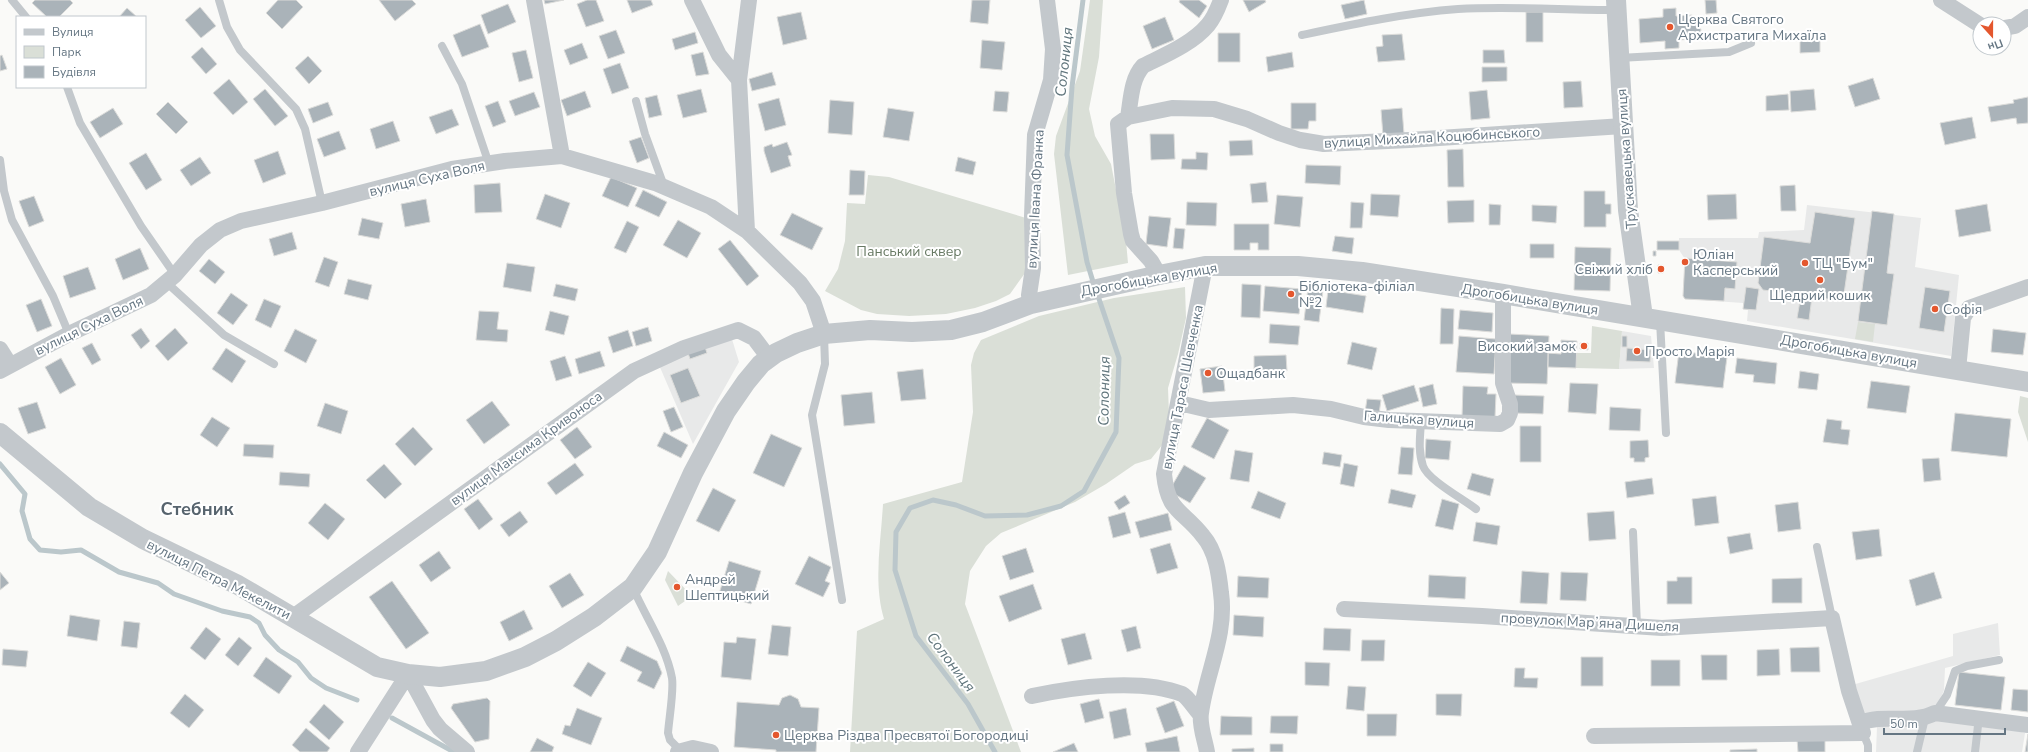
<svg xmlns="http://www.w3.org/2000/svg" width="2028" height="752" viewBox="0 0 2028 752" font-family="'Nunito Sans',sans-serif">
	<rect width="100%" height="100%" fill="#fafaf8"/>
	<path fill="#e8e9e9" d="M1807,205l114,13 -6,49 44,8 -8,81 -204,-35 1,-11 -5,-1v-6l-58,-4 -2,-3 2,-37 -6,-9v-12h79l1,-6 45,-2z
		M1622,331l29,5 3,32 -35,1z
		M731,336l8,26 -46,82 -34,-79z
		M1998,623l2,32 -55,13 -1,22 -10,26 76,13 15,4 -3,19h-146l1,-25 -17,-11 -8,-31 101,-29v-22z"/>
	<path fill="#dadfd7" d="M1090,0h13l-4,57 -10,52 6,27 16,28 15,77 2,22 -60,12 -14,-121 2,-18 24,-65z
		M868,175l21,2 137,41 -1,55 -15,21 -14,7 -21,7 -29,6 -37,2 -32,-2 -16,-4 -36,-19 13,-22 7,-28 2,-38 18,1z
		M1185,287l1,31 -8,36 -10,34 1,26 -6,30 -12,15 -16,5 -29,20 -31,18 -74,31 -15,13 -16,25 -5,33 56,148h-171l7,-121 27,-12c-11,-37 -3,-77 -1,-115l79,-22 11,-70 -2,-47 3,-12 7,-13 58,-24 75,-18z
		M1858,322l17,2 -2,18 -18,-3z
		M1592,326l30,5 -3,38 -43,-1v-15h15z
		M2020,396l8,2v44l-10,-30z
		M668,571l24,25 -14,10 -13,-26z"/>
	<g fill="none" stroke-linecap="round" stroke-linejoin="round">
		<path stroke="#bbc7cb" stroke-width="5" d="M1083,0l-11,87 -5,68 20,107 7,23
			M0,464l25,30 -3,17 8,28 10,11 21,2 20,-2 38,22 39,11 16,11 48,17 28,6 9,6 6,12 14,15 19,12 13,16 15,10 31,12
			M392,718l62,34
			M995,752l-27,-48 -52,-68 -21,-66 1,-38 14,-24 23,-8 23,5 29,11 42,-1 34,-9 23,-15 32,-59 3,-74 -22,-65"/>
	</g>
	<path fill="#aab3b9" stroke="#dcdcda" d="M35,0h35l3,3 -14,14h-12l-15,-14z
		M278,0h18l7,7 -21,22 -16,-16z
		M379,0h33l4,4 -21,17z
		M544,0h20l-19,4z
		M587,0h9l8,21 -18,6 -9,-23z
		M627,0h24l2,5 -21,8z
		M972,0h18l-2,24 -18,-2z
		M1180,0h19l8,6 -8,12 -20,-16z
		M1243,0h22l1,2 -17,10z
		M1364,0l3,14 -22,5 -4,-14z
		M1705,0h11l1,13 -11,1z
		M508,4l8,18 -28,12 -7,-19z
		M200,7l16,19 -15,12 -16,-18z
		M127,8l10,9h-18z
		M1676,8v8l16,-1 6,5 3,10 -2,5 -7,4 -13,1v8l-14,1v-8l-25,2 -1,-24 24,-2v-8z
		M801,12l6,27 -24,6 -6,-28z
		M1526,12h17v30h-17z
		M1165,17l9,23 -22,9 -9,-23z
		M480,24l9,23 -27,10 -9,-22z
		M616,30l9,23 -17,6 -9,-23z
		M695,32l3,11 -23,7 -3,-11z
		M1218,33h22v29h-22z
		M1402,34l3,26 -27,2 -2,-15 7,-1 -1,-11z
		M1800,38h20v14l-20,1z
		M982,40l23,2 -3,28 -22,-2z
		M582,43l6,15 -18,7 -6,-15z
		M202,47l15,17 -11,10 -15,-17z
		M526,50l7,28 -14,4 -7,-29z
		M1483,50h21l1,13h-22z
		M703,52l6,22 -13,2 -5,-21z
		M1292,52l2,15 -26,5 -2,-15z
		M2,55l5,14 -7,2v-15z
		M308,56l14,15 -13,13 -14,-16z
		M620,63l9,25 -17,6 -9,-25z
		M1482,67h25v14l-25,1z
		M772,72l4,13 -24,6 -3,-12z
		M1873,78l7,21 -25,8 -7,-21z
		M229,79l19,23 -15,13 -20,-22z
		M1581,81l2,26 -19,1 -1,-26z
		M265,89l23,27 -13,10 -22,-27z
		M701,89l6,23 -24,6 -6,-23z
		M1814,89l2,21 -25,2 -1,-21z
		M1487,90l3,28 -19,2 -2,-28z
		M585,91l6,16 -24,9 -6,-16z
		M995,91l14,1 -2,20 -14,-1z
		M534,92l6,15 -25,9 -6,-15z
		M1788,94l1,16 -23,1v-15z
		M657,95l5,20 -13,3 -4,-20z
		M2028,97v26l-11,1 -1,-6 -25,4 -3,-15 26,-4 -1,-3z
		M779,98l7,27 -21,6 -7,-27z
		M830,100l24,2 -2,33 -24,-2z
		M498,101l8,21 -13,5 -8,-21z
		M168,102l20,20 -12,12 -20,-20z
		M328,102l5,13 -20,8 -5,-14z
		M1291,103h25v18h-7l-1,8h-17z
		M113,108l10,16 -23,14 -10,-16z
		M888,108l26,4 -5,29 -26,-4z
		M1402,108l2,26 -21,2 -2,-26z
		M452,109l7,16 -23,9 -7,-17z
		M1972,117l4,21 -31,7 -5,-22z
		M393,121l7,20 -24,8 -6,-20z
		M339,131l7,18 -22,8 -7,-18z
		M1150,134h24l1,25 -24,1z
		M641,137l8,21 -12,5 -8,-22z
		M1252,140l1,15 -23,1 -1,-15z
		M787,142l5,13 -4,1 3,10 -20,7 -7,-22v-4l8,-3 1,3z
		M1463,149l1,38h-16l-1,-37z
		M278,151l8,23 -23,9 -9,-23z
		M1196,152l12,1 -1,17 -26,-1 1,-10h14z
		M146,153l16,27 -16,10 -17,-27z
		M200,157l11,16 -20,13 -11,-16z
		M958,157l18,5 -3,13 -18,-4z
		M1306,165l35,1 -1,19 -35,-2z
		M850,170l15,1 -1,24h-15z
		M611,177l26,11 -9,19 -26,-11z
		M1266,182l2,20 -16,1 -2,-19z
		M500,183l2,29 -27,1 -1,-28z
		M1795,185l1,26h-15l-1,-25z
		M643,190l24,12 -8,15 -24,-11z
		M1584,191h21v13h6v10h-5v13h-22z
		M545,194l25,9 -9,25 -25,-9z
		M1371,194l29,1 -2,22 -28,-2z
		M1736,194l1,25 -29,1 -1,-25z
		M1277,195l26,2 -3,30 -26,-3z
		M34,196l10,25 -15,6 -10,-26z
		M426,199l4,23 -25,5 -4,-23z
		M1474,200v22l-26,1 -1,-22z
		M1187,202l30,1 -1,23 -30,-1z
		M1351,202l13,1 -2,25h-12z
		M1489,204l12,1 -1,20h-11z
		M1987,204l4,27 -32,6 -4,-27z
		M1532,205l25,1 -1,17 -24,-2z
		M1872,211l22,3 -7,59 7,1 -7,51 -29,-4z
		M1815,212l40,6 -12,83 -31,-4 -3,23 -12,-2 4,-23 -38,-5 -5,-7 6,-46 46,6z
		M792,213l31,15 -11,22 -32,-15z
		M1149,216l22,2 -4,29 -21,-3z
		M362,218l21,5 -4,16 -21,-4z
		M678,220l23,13 -14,25 -24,-13z
		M627,221l12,6 -13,26 -12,-5z
		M1234,224h35v26h-11v-7h-8v7h-16z
		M1175,228l10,1 -2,20 -10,-1z
		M292,232l5,17 -23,7 -5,-17z
		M1335,236l19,2 -2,16 -20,-3z
		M730,240l29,36 -12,10 -29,-37z
		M1657,241h22v9h-22z
		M1530,244h24v14h-24z
		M1575,247l36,1 -1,43 -36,-1z
		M140,248l9,21 -26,11 -8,-21z
		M1653,251h3v5h-3z
		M324,257l14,5 -9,25 -14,-5z
		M1685,258l52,4 -2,27 -10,-1 -1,13 -39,-2 -2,-3z
		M209,259l16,13 -10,12 -16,-13z
		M507,263l28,4 -4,25 -28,-5z
		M1658,265h5v8h-5z
		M88,267l8,22 -26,9 -7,-22z
		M348,279l24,6 -4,15 -24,-6z
		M556,284l22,5 -3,12 -22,-5z
		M1242,284l19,1 -1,33 -19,-1z
		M1265,286l37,3 -3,25 -36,-3z
		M1746,287l13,2 -3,21 -13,-1z
		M1925,287l25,4 -6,41 -25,-4z
		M1308,288l15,2 -4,32 -15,-2z
		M1328,290l38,6 -3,17 -37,-6z
		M231,293l17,12 -15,20 -16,-12z
		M41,299l11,27 -15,6 -11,-27z
		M264,299l17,7 -10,22 -16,-8z
		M1441,308l13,1 -1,35h-13z
		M1460,310l33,3 -1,19 -34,-3z
		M479,311l20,1 -2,17 11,1 -1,12 -31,-2z
		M550,311l19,5 -5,19 -19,-5z
		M1270,324l30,2 -2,19 -29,-2z
		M648,327l4,14 -16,5 -4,-14z
		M141,328l9,13 -9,8 -10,-14z
		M175,328l13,15 -20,18 -13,-15z
		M295,329l22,11 -11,23 -22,-12z
		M1993,329l33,4 -3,22 -32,-3z
		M628,330l5,16 -20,7 -5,-16z
		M1509,334l40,2 -2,48 -40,-1z
		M1459,336l37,3 -2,35 -38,-2z
		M1622,336h5v11h-5z
		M1561,340l16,1 -1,27 -28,-1v-14l13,1z
		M1352,342l25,6 -5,22 -25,-6z
		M92,343l9,17 -9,5 -10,-17z
		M1580,343h8v7l-8,-1z
		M705,347l2,6 -17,6 -2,-6z
		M226,348l20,13 -14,22 -20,-14z
		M1627,348l24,2 -1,12 -24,-1z
		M600,351l5,15 -26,8 -4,-15z
		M1679,351l48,6 -4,31 -48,-5z
		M1286,355l1,16 -33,1v-16z
		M565,356l7,20 -16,5 -6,-20z
		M61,358l15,27 -16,9 -15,-27z
		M1737,358l40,5 -2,21 -22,-2 1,-7 -19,-2z
		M1222,366l3,25 -22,2 -3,-24z
		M688,368l12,28 -19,7 -11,-28z
		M923,369l3,30 -25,2 -4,-29z
		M1800,371l19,3 -2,16 -19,-2z
		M1871,381l39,5 -4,27 -39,-5z
		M1570,383l28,1 -2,30 -28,-2z
		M1433,384l4,20 -14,3 -4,-19z
		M1414,385l5,16 -32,10 -5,-16z
		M1463,386l25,1 -1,7h9l-1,23h-33z
		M872,392l3,31 -31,3 -3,-31z
		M1514,395l30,1 -1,18 -29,-1z
		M1367,399l14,1 -2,14 -14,-2z
		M492,401l18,24 -26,19 -18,-24z
		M37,402l9,26 -18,6 -10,-26z
		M325,403l23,8 -7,23 -24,-8z
		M674,407l9,20 -12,5 -8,-21z
		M1610,407l31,2 -1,22 -31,-1z
		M1955,413l56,6 -4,38 -56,-6z
		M212,417l18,11 -13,19 -17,-12z
		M1207,418l22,12 -15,29 -23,-12z
		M1827,419l15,2 -1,8 9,1 -2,15 -25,-3z
		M1520,426h21v36h-21z
		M413,427l20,22 -18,17 -20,-22z
		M577,427l15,20 -17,12 -15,-19z
		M664,432l24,13 -7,13 -24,-12z
		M771,434l31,14 -18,39 -31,-14z
		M1426,439l25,2 -2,19 -24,-2z
		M1648,440l1,17 -4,1v4h-11v-4h-4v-17z
		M244,444l30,1 -1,13 -30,-2z
		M1401,447l13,1 -2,27 -14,-1z
		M1235,450l18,3 -4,29 -19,-3z
		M1324,452l18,3 -2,12 -18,-3z
		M1939,458l2,22 -17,2 -2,-23z
		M575,463l9,12 -28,20 -9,-12z
		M1344,463l14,3 -4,21 -14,-3z
		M384,464l18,20 -17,15 -19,-19z
		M1184,465l22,13 -16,25 -21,-12z
		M280,472l30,2 -1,13 -30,-2z
		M1472,473l22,6 -4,17 -23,-7z
		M1652,478l2,16 -27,4 -2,-16z
		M713,488l23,12 -17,32 -23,-11z
		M1391,489l25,6 -4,13 -24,-5z
		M1258,491l28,12 -6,16 -29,-11z
		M1125,495l5,8 -11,7 -5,-8z
		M1716,496l3,27 -24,3 -3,-27z
		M478,499l15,20 -14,11 -15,-21z
		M1442,499l17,5 -6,26 -18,-4z
		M1798,502l3,27 -23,3 -3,-27z
		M325,503l20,16 -17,21 -20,-17z
		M520,511l8,11 -19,15 -9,-12z
		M1614,511l2,28 -27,2 -2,-28z
		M1125,512l6,21 -18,5 -5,-21z
		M1168,513l4,17 -32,8 -5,-16z
		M1476,522l24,4 -3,19 -24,-4z
		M1879,529l3,27 -26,4 -4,-28z
		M1750,533l3,16 -23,5 -3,-17z
		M1170,543l8,25 -21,6 -7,-25z
		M1026,548l8,24 -24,8 -8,-24z
		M439,551l12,17 -20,14 -12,-17z
		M809,556l22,11 -6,14 5,2 -7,14 -28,-13z
		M729,561l32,10 -10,33 -32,-10z
		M1522,571l27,2 -2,31 -27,-1z
		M0,572l9,11 -9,7z
		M1561,572l27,1 -2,28 -26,-1z
		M1934,572l8,26 -26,8 -7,-26z
		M570,573l14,22 -22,13 -13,-22z
		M1429,575l37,2 -1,22 -37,-2z
		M1238,576l31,2 -1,20 -31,-1z
		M1677,577h15v27h-25v-23h10z
		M1802,578v25h-30v-24z
		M392,581l37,52 -23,16 -37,-52z
		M1033,584l9,25 -33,13 -10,-26z
		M524,610l9,19 -24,12 -9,-19z
		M70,615l30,5 -3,21 -30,-5z
		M1234,615l30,2 -1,20 -30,-2z
		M124,621l16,2 -3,25 -16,-2z
		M772,625l19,2 -3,29 -20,-2z
		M1136,626l5,22 -14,4 -6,-22z
		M206,627l15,12 -16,21 -15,-12z
		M1324,628l27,1 -1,22 -27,-1z
		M1085,633l7,26 -24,6 -7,-26z
		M239,637l13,11 -14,18 -13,-11z
		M737,637l19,2 -5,41 -30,-3 3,-35 12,1z
		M1362,640h23l-1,21h-23z
		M627,646l30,15 5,12 -8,16 -17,-8 5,-9 -22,-11z
		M1819,647l1,25h-29l-1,-24z
		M3,649l25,2 -2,16 -24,-2z
		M1779,649l1,26 -23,1v-26z
		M1701,655h26v25h-25z
		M266,657l26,19 -13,18 -26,-18z
		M1581,657h22v29h-22z
		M1651,660h29v26h-29z
		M588,662l18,11 -15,24 -18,-11z
		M1305,662l25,1 -1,23 -24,-1z
		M1515,668h10l-1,10h14l-1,10 -23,-1z
		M1959,672l46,5 -4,33 -46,-5z
		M1348,686l18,1 -2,24 -18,-2z
		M2013,689l15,1v22l-17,-2z
		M185,694l19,16 -15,18 -19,-15z
		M1436,694h26l-1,22 -25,-1z
		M790,695l8,4 3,8 18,1 -3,44h-40v-2l-42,-3 3,-45 42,3 3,-7z
		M487,698l3,3 -1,38 -14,3 -24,-34 2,-4z
		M1099,699l5,19 -19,5 -5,-19z
		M1174,701l10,25 -19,7 -9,-25z
		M324,704l20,18 -15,18 -20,-18z
		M577,708l25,10 -11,27 -29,-11 3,-9 5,1z
		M1126,708l5,27 -17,4 -5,-27z
		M1367,714h30l-1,22h-29z
		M1221,716l31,1v18h-32z
		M1271,716h27l-1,18 -27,-1z
		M306,728l24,20 -3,4h-27l-8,-7z
		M2028,734v18h-3z
		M1177,736l3,16h-33l-2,-9z
		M537,738l17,9 -2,5h-22z
		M1825,738v14h-27l-1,-13z
		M1074,743l4,9h-25z
		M1270,744h13v8h-13z
		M1254,748v4h-22v-3z
		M1757,749v3h-27v-2z"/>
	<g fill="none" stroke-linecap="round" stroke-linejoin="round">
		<path stroke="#c3c8cc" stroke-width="8" d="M12,0l14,17
			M219,0l8,27 13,23 56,59 9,20 17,74
			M1302,35c52,-11 103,-22 156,-26 52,-3 105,1 158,1
			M442,46l20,38 27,80
			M1619,58l110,-6 22,-9
			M67,87l13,36 61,103 34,49
			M636,101l9,33 19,52
			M0,160l4,31 8,29 41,76 16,38
			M166,282l58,53 50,29
			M1660,321l6,112
			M824,335l1,29 -13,51 30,185
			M1421,422c-1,15 -3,30 2,44 5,14 40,33 53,43
			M1633,532l4,94
			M1817,547l15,71
			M633,588c13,30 33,58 39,90 2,13 -3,41 -4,55l2,7 10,10
			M1935,713l12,-18 8,-24 12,-5 32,-6
			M1863,733l5,12v7
			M1917,752l8,-34
			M1975,752l4,-35"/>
		<path stroke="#c3c8cc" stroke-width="16" d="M534,0l28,156
			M692,0l27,55 20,25
			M1941,0l39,25
			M2004,28l11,-2 13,-9
			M1128,117c3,-17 3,-38 15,-51 22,-11 49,-22 65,-41 6,-7 10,-17 13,-25
			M747,231l-8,-151 10,-80
			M1205,266l-41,208c4,39 18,35 39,62 13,15 16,38 18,57 6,42 -15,80 -20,120 -2,12 4,27 6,39
			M1159,275l-8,-14 -18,-20 -2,-7 -7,-41 -6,-69 10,-7 44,-9 42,1 33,10 32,14 21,7 24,4 85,-4 214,-14
			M1031,304l-2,-9 4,-27 -1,-52 3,-81 16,-55 2,-31 -6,-49
			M0,349l10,16
			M1958,370l5,-52 6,-10 59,-21
			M0,371l69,-37 82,-39 24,-20 26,-30 19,-15 21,-9 81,-18 130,-34 53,-8 57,-5 93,27 56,24 36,24 53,52 13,18 11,33
			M1179,403l30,7 84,-5 38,4 33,8 25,3 111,4 7,-4 3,-7v-9l-7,-21v-89
			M1344,609l138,7 180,12 170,-10 17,73 14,42 -269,3
			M293,617l341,-246 50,-23 54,-18 16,8 15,20
			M1032,696c42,-9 109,-18 150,-2 6,3 13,15 18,20
			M1860,723c24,-10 51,2 75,-10l93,12
			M358,752l50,-78 25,46 7,9 27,23
			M678,752l15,-4 18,4"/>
		<path stroke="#c3c8cc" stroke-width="20" d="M1616,0l12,210 15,107
			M0,433l89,74 54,32 95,46 139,82 31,7 32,3 46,-6 39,-14 31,-16 38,-24 39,-30 24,-35 36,-79 33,-62 20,-29 15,-18 15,-11 21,-10 27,-9 46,-4 42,2 39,-2 32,-8 48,-18 128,-29 46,-9h93l64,6 141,22 525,88"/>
	</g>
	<g fill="#e4572e" stroke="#fff" stroke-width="1.5">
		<circle cx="1670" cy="27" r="4"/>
		<circle cx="1685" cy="262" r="4"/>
		<circle cx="1805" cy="263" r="4"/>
		<circle cx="1661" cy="269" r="4"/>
		<circle cx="1820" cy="280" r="4"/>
		<circle cx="1291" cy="294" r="4"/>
		<circle cx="1935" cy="309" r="4"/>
		<circle cx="1584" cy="346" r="4"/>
		<circle cx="1637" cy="351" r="4"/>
		<circle cx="1208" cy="373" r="4"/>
		<circle cx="677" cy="587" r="4"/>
		<circle cx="776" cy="735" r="4"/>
	</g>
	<g text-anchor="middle" stroke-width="4" stroke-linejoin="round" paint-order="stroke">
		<g font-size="14" fill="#657683" stroke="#fff" text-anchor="start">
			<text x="1678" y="24">Церква Святого<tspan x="1678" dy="16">Архистратига Михаїла</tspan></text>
			<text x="1693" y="259">Юліан<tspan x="1693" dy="16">Касперський</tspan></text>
			<text x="1813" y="268">ТЦ "Бум"</text>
			<text x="1653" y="274" text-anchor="end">Свіжий хліб</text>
			<text x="1299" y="291">Бібліотека-філіал<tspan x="1299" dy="16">№2</tspan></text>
			<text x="1820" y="300" text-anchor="middle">Щедрий кошик</text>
			<text x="1943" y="314">Софія</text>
			<text x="1576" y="351" text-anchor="end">Високий замок</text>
			<text x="1645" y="356">Просто Марія</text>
			<text x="1216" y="378">Ощадбанк</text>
			<text x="685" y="584">Андрей<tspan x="685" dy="16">Шептицький</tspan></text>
			<text x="784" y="740">Церква Різдва Пресвятої Богородиці</text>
		</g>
		<g font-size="14" fill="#657683" stroke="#fff">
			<text transform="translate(1432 137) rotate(-3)" y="5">вулиця Михайла Коцюбинського</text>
			<text transform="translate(1626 159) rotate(-94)" y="5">Трускавецька вулиця</text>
			<text transform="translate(427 178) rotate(-13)" y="5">вулиця Суха Воля</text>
			<text transform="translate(1035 199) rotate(-87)" y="5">вулиця Івана Франка</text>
			<text transform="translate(1149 279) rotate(-10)" y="5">Дрогобицька вулиця</text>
			<text transform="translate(1530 299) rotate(9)" y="5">Дрогобицька вулиця</text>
			<text transform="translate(89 325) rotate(-26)" y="5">вулиця Суха Воля</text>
			<text transform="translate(1849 351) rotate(10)" y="5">Дрогобицька вулиця</text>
			<text transform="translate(1182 387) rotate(-79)" y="5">вулиця Тараса Шевченка</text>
			<text transform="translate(1419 419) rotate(4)" y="5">Галицька вулиця</text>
			<text transform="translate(526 448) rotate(-36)" y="5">вулиця Максима Кривоноса</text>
			<text transform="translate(219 579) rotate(27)" y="5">вулиця Петра Мекелити</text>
			<text transform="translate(1590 622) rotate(3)" y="5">провулок Марʼяна Дишеля</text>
		</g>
		<g font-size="14" fill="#687a64" stroke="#fff">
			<text x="909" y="256">Панський сквер</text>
		</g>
		<g font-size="15" font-style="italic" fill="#60757c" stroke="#fff">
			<text transform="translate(1064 62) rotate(-84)" y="5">Солониця</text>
			<text transform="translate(1104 391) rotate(-89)" y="5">Солониця</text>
			<text transform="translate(951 662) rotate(53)" y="5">Солониця</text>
		</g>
		<g font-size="18" font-weight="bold" fill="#57646e" stroke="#fff">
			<text x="197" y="515">Стебник</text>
		</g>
	</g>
	<rect x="16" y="16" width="130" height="72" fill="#ffffff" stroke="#c1c8cd"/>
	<rect x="24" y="29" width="20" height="6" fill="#c3c8cc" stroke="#c1c8cd"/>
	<text x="52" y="36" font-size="12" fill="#657683">Вулиця</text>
	<rect x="24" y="46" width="20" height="12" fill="#dadfd7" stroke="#c1c8cd"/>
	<text x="52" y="56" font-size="12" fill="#657683">Парк</text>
	<rect x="24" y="66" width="20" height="12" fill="#aab3b9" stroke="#c1c8cd"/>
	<text x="52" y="76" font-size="12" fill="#657683">Будівля</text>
	<g transform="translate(1992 36) rotate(159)"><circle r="19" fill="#ffffff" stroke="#c1c8cd"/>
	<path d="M0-3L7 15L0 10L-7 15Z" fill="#e4572e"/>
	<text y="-6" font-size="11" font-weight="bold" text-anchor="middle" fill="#657683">Пн</text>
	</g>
	<path d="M1884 728v6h121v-6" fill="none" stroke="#657683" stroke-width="2"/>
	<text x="1890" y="728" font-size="12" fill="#657683" stroke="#ffffff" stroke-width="3" paint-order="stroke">50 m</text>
</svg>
